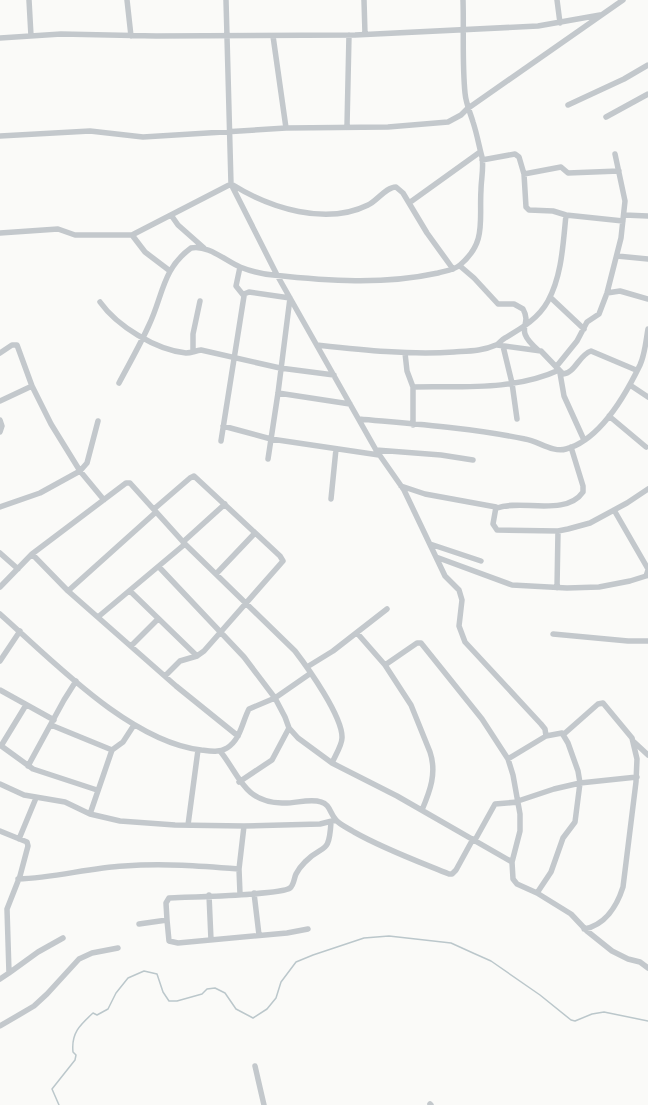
<svg xmlns="http://www.w3.org/2000/svg" width="648" height="1105" viewBox="0 0 648 1105" font-family="Mulish,sans-serif">
	<style>
		.lines { fill: none; stroke-linecap: round; stroke-linejoin: round }
		.stream { stroke: #bbc7cb; stroke-width: 1.5 }
		.minor { stroke: #c3c8cc; stroke-width: 5.5 }
	</style>
	<rect width="100%" height="100%" fill="#fafaf8"/>
	<g class="lines">
		<!-- stream -->
		<path class="stream" d="M59 1105 52 1089 75 1060 76 1055 73 1052C71 1033 80 1025 93 1013L97 1015 108 1009 116 993 128 978 144 971 157 974 163 992 169 1001H177L202 994 207 989 215 988 225 993 236 1009 253 1018 267 1009 276 998 281 982 296 962 313 955 364 938 389 936 451 943 473 953 491 961 540 995 571 1020 575 1021 592 1014 604 1012 648 1021"/>
		<!-- minor -->
		<path class="minor" d="M29 0 31 36
			M127 0 131 36
			M226 0 231 184 277 275 376 450 404 490 445 576 459 590 462 600 459 626 465 642 541 724 545 729 546 736
			M364 0 365 34
			M557 0 560 23
			M273 36 286 128
			M0 38 61 34 156 36 355 35 538 26 600 15
			M568 105 624 79 648 65
			M606 117 648 94
			M347 126 349 35
			M0 136 90 131 143 137 286 128 388 127 448 122 461 115 467 109 623 0
			M482 160 515 154 519 157 524 174 526 207 529 210 553 211 566 215 623 221
			M524 174 561 167 568 173 619 171
			M233 185C270 208 326 226 368 205 377 201 386 187 396 187L403 193 427 233 453 269
			M409 203 480 152
			M171 215 178 225 204 248
			M624 215 648 216
			M0 233 58 229 75 235H132L231 184
			M132 235 145 252 170 271
			M617 256 648 259
			M460 266 474 278 498 304H514L523 309C533 327 512 327 538 350
			M607 293 620 291 648 299
			M244 294 249 292 290 298 278 393 268 459
			M550 297 584 329
			M100 302C117 326 156 350 186 353 191 353 195 351 201 350L280 368 334 375
			M317 345C363 350 408 355 454 352 468 351 483 351 496 345 499 344 501 340 505 338 522 328 538 319 548 301 562 275 563 244 566 215
			M497 345 541 351 563 374C575 373 579 355 591 351L636 370
			M503 346 512 383 517 419
			M193 352V334L200 301
			M0 353 12 345H17L32 386
			M405 353 407 371 413 387V425
			M556 367 577 341 587 322 599 314 607 293 621 238 625 201 615 154
			M560 373 564 396 584 440
			M119 383C129 364 140 345 149 325 163 296 162 269 191 248 207 244 226 261 240 267 250 271 262 274 273 275 328 281 383 285 438 273 445 271 454 270 460 265 487 242 479 221 481 190 481 180 484 168 482 157 479 146 477 134 473 122 470 112 466 104 465 93 462 62 464 31 463 0
			M630 385 648 397
			M413 387C461 386 514 391 559 370
			M278 393 350 404
			M0 401 32 386 51 424 80 471 104 500
			M609 416 646 447
			M359 419C414 424 471 428 525 439 538 441 553 453 566 449 600 440 626 394 640 365 645 354 646 340 648 329
			M0 420 2 426 0 432
			M223 426 271 439 379 455
			M221 441 244 296 236 286 240 267
			M376 450 441 455 473 460
			M401 486 425 494 496 507 493 524 497 530 558 531 568 529 590 523 627 503 648 489
			M331 499 336 449
			M0 507 40 493 80 471 87 463 98 421
			M497 508C520 499 566 517 583 492V486L571 447
			M154 509 190 478 194 476 280 556 283 561 204 651 197 656 180 661 165 676
			M614 510 648 569
			M183 542 225 504
			M430 544 481 561
			M0 553 18 569
			M32 554 68 591 176 686 238 736
			M436 557 512 585 567 588 599 587 630 581 646 576 648 570
			M159 567 244 657 275 698 285 717 289 728 298 738 332 763 397 796 512 862
			M216 574 255 533
			M0 587 32 554 126 483H130L185 544 295 651C308 668 343 717 342 738 342 745 335 756 332 763
			M557 588 558 531
			M68 591 156 512
			M130 591 197 656
			M0 614C52 660 130 742 201 750 209 751 219 753 227 748 241 739 242 722 249 709L275 698 311 673
			M98 617 185 544
			M357 633 385 665 411 705 430 752C437 773 430 791 422 810
			M553 634 628 641H648
			M131 646 158 619
			M0 661 20 631
			M385 665 417 643H421L482 719 508 759 513 775 520 814V831L512 862 513 879 517 884 537 893 551 872 563 838 575 822 580 783 578 771 568 743 562 733 546 736 508 759
			M307 667 333 651 387 609
			M0 690 54 720
			M51 725 112 750 123 742 134 725
			M564 734 598 704 603 703 632 738 637 759 636 782 623 887C617 906 605 925 584 929
			M634 742 648 755
			M0 745 33 769 97 790
			M1 746 26 705
			M220 751C239 774 243 802 282 803 294 804 310 798 321 802 330 804 330 814 336 820 340 825 348 828 354 832 384 849 417 861 449 874H452L456 870 473 839
			M28 766 64 700 76 681
			M239 782 272 760 289 728
			M0 784 24 795 65 802 90 814 120 821 175 825 244 826 320 824 336 820
			M518 801 554 789 580 783 637 777
			M90 814 112 750
			M188 825 198 750
			M0 831 27 842 28 846 20 876 7 909 9 973 0 979
			M19 839 36 798
			M475 840 495 804 518 802
			M18 879C54 878 88 868 124 866 163 863 201 866 239 869
			M254 893 259 935
			M537 893 571 914 587 931 612 951 628 959 640 962 648 968
			M240 894 239 869 244 826
			M209 895 211 940
			M167 920 169 941 178 943 287 933 308 929
			M139 924 167 920 166 903 169 898C188 897 281 895 290 888 294 885 294 878 296 874 298 870 301 866 305 862 323 843 329 857 331 822
			M9 973 38 952 63 938
			M0 1026 34 1006 47 994 79 959 92 953 118 948
			M255 1066 264 1105
			M430 1104 431 1105"/>
	</g>
</svg>
